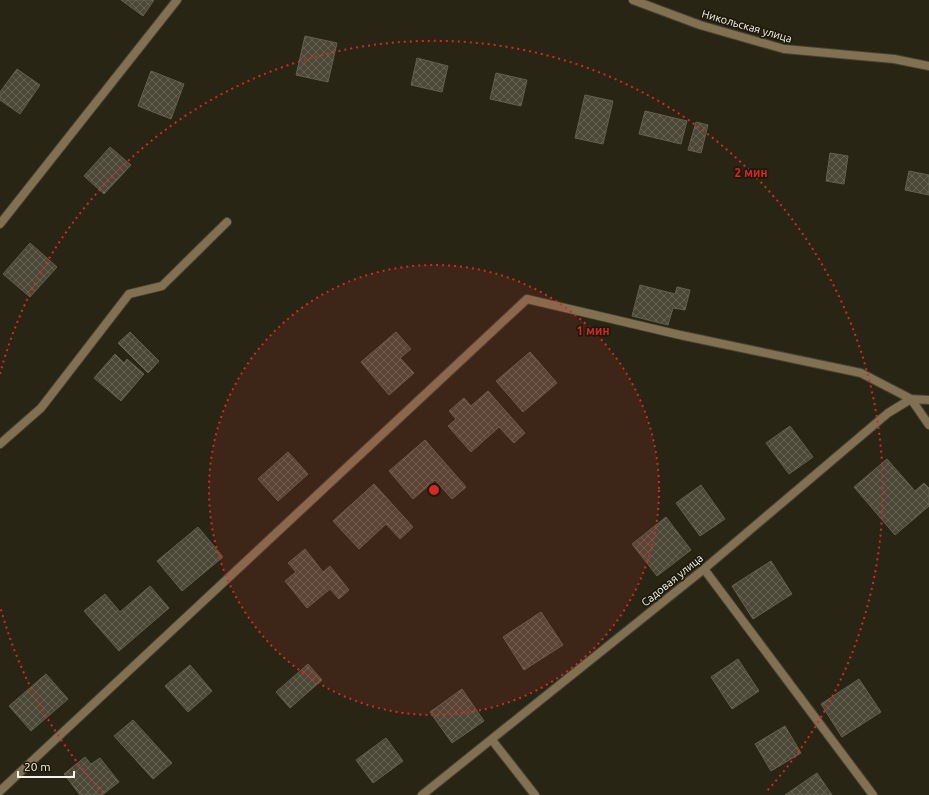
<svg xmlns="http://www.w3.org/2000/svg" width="929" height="795" viewBox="0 0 929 795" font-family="Ubuntu,sans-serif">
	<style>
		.building { fill: url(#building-cross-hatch); stroke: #63604e }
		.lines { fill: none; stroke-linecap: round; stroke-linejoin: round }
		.service-casing { stroke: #454233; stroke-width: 10 }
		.minor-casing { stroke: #454233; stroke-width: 10 }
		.service { stroke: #817051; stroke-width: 8 }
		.minor { stroke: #817051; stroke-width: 8 }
		.ring { fill: none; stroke: #d62828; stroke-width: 2; stroke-dasharray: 2 4 }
		.labels { text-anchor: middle; stroke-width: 3.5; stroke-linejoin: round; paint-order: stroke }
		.street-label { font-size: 11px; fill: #f6f4ea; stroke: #1e1b0c }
		.centre { fill: #d62828; stroke: #1e1b0c; stroke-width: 2 }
		.ring-label { font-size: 12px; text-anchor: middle; font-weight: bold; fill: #d62828; stroke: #1e1b0c; stroke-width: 3.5; stroke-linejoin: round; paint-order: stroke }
	</style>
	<defs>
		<pattern id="building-cross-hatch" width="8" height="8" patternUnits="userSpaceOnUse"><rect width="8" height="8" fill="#4b4837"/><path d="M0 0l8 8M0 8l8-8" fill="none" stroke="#666354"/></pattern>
	</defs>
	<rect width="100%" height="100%" fill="#282515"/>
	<!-- building -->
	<path class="building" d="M121 0H154L143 16Z
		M305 36 337 43 328 82 296 75Z
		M417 58 448 66 442 92 411 85Z
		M17 69 40 85 20 114 0 100V92Z
		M151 71 184 84 171 119 138 106Z
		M496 73 527 80 521 106 490 99Z
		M585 95 613 101 603 144 575 138Z
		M645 111 687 121 681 144 639 134Z
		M696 122 708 125 701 153 688 150Z
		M110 147 131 165 104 194 84 176Z
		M830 153 848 156 844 184 826 181Z
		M909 171 929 175V195L905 190Z
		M30 243 57 267 30 297 3 274Z
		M640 285 675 294 677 287 690 290 685 310 673 308 668 325 632 316Z
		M130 332 159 361 148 373 118 343Z
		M396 332 411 349 400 358 414 373 389 395 361 362Z
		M530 352 557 383 523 412 496 381Z
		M115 354 124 363 127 359 144 374 121 401 94 378Z
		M488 391 525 433 514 443 499 427 471 452 448 426 456 419 449 411 464 398 471 406Z
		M790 426 813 457 789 474 766 443Z
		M425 440 466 487 452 499 435 480 413 499 389 471Z
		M288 452 308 474 278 501 258 479Z
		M887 459 915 491 924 483 929 488V506L895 535 854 487Z
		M374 484 413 527 400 539 386 524 359 549 333 521Z
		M701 485 725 519 700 536 676 503Z
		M666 517 691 550 657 576 632 544Z
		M198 527 223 557 182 591 157 561Z
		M305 549 323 572 330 566 349 590 339 599 330 589 307 608 285 581 296 572 288 563Z
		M771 561 792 594 753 619 732 586Z
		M150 586 169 608 119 651 84 611 105 594 120 612Z
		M541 612 563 645 524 670 503 637Z
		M738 659 759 691 732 709 711 677Z
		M308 664 322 680 290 708 276 692Z
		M190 665 212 691 188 712 165 686Z
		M46 674 68 699 31 731 9 706Z
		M859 679 881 712 842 737 821 704Z
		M462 689 484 721 452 743 430 712Z
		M133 720 172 763 153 779 114 736Z
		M785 726 801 753 771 771 755 744Z
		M386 738 403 761 373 783 356 760Z
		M85 757 91 764 100 758 119 782 102 795H80L64 774Z
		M817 773 832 795H785Z"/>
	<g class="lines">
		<!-- service casing -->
		<g class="service-casing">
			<path id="service" d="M0 224 177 0
				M0 444 41 408 129 294 162 286 227 222"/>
		</g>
		<!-- minor casing -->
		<g class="minor-casing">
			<path id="minor" d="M633 0 700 25 784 49 894 59 929 66
				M704 569 873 795
				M492 740 535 795
				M0 791 527 299 680 335 861 373 911 399 929 400
				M422 795 704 569 888 413 911 399 929 425"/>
		</g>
		<!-- service -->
		<use href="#service" class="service"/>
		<!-- minor -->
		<use href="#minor" class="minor"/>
	</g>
	<!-- distance rings -->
	<circle cx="434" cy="490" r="225" fill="#d62828" fill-opacity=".12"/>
	<g class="ring">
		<circle cx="434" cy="490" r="225"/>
		<path d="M103 793A449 449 0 0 1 0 606M0 374A449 449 0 1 1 765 793"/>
	</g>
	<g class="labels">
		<!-- street labels -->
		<g class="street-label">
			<text transform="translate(747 26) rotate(16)" y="4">Никольская улица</text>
			<text transform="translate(672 580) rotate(-39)" y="4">Садовая улица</text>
		</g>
	</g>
	<circle cx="434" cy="490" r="6" class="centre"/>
	<g class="ring-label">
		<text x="751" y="177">2 мин</text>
		<text x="593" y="335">1 мин</text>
	</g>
	<!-- scale -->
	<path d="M18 771v6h56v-6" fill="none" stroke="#f6f4ea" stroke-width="2"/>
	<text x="24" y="771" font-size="12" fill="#f6f4ea" stroke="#1e1b0c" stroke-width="3" paint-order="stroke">20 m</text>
</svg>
